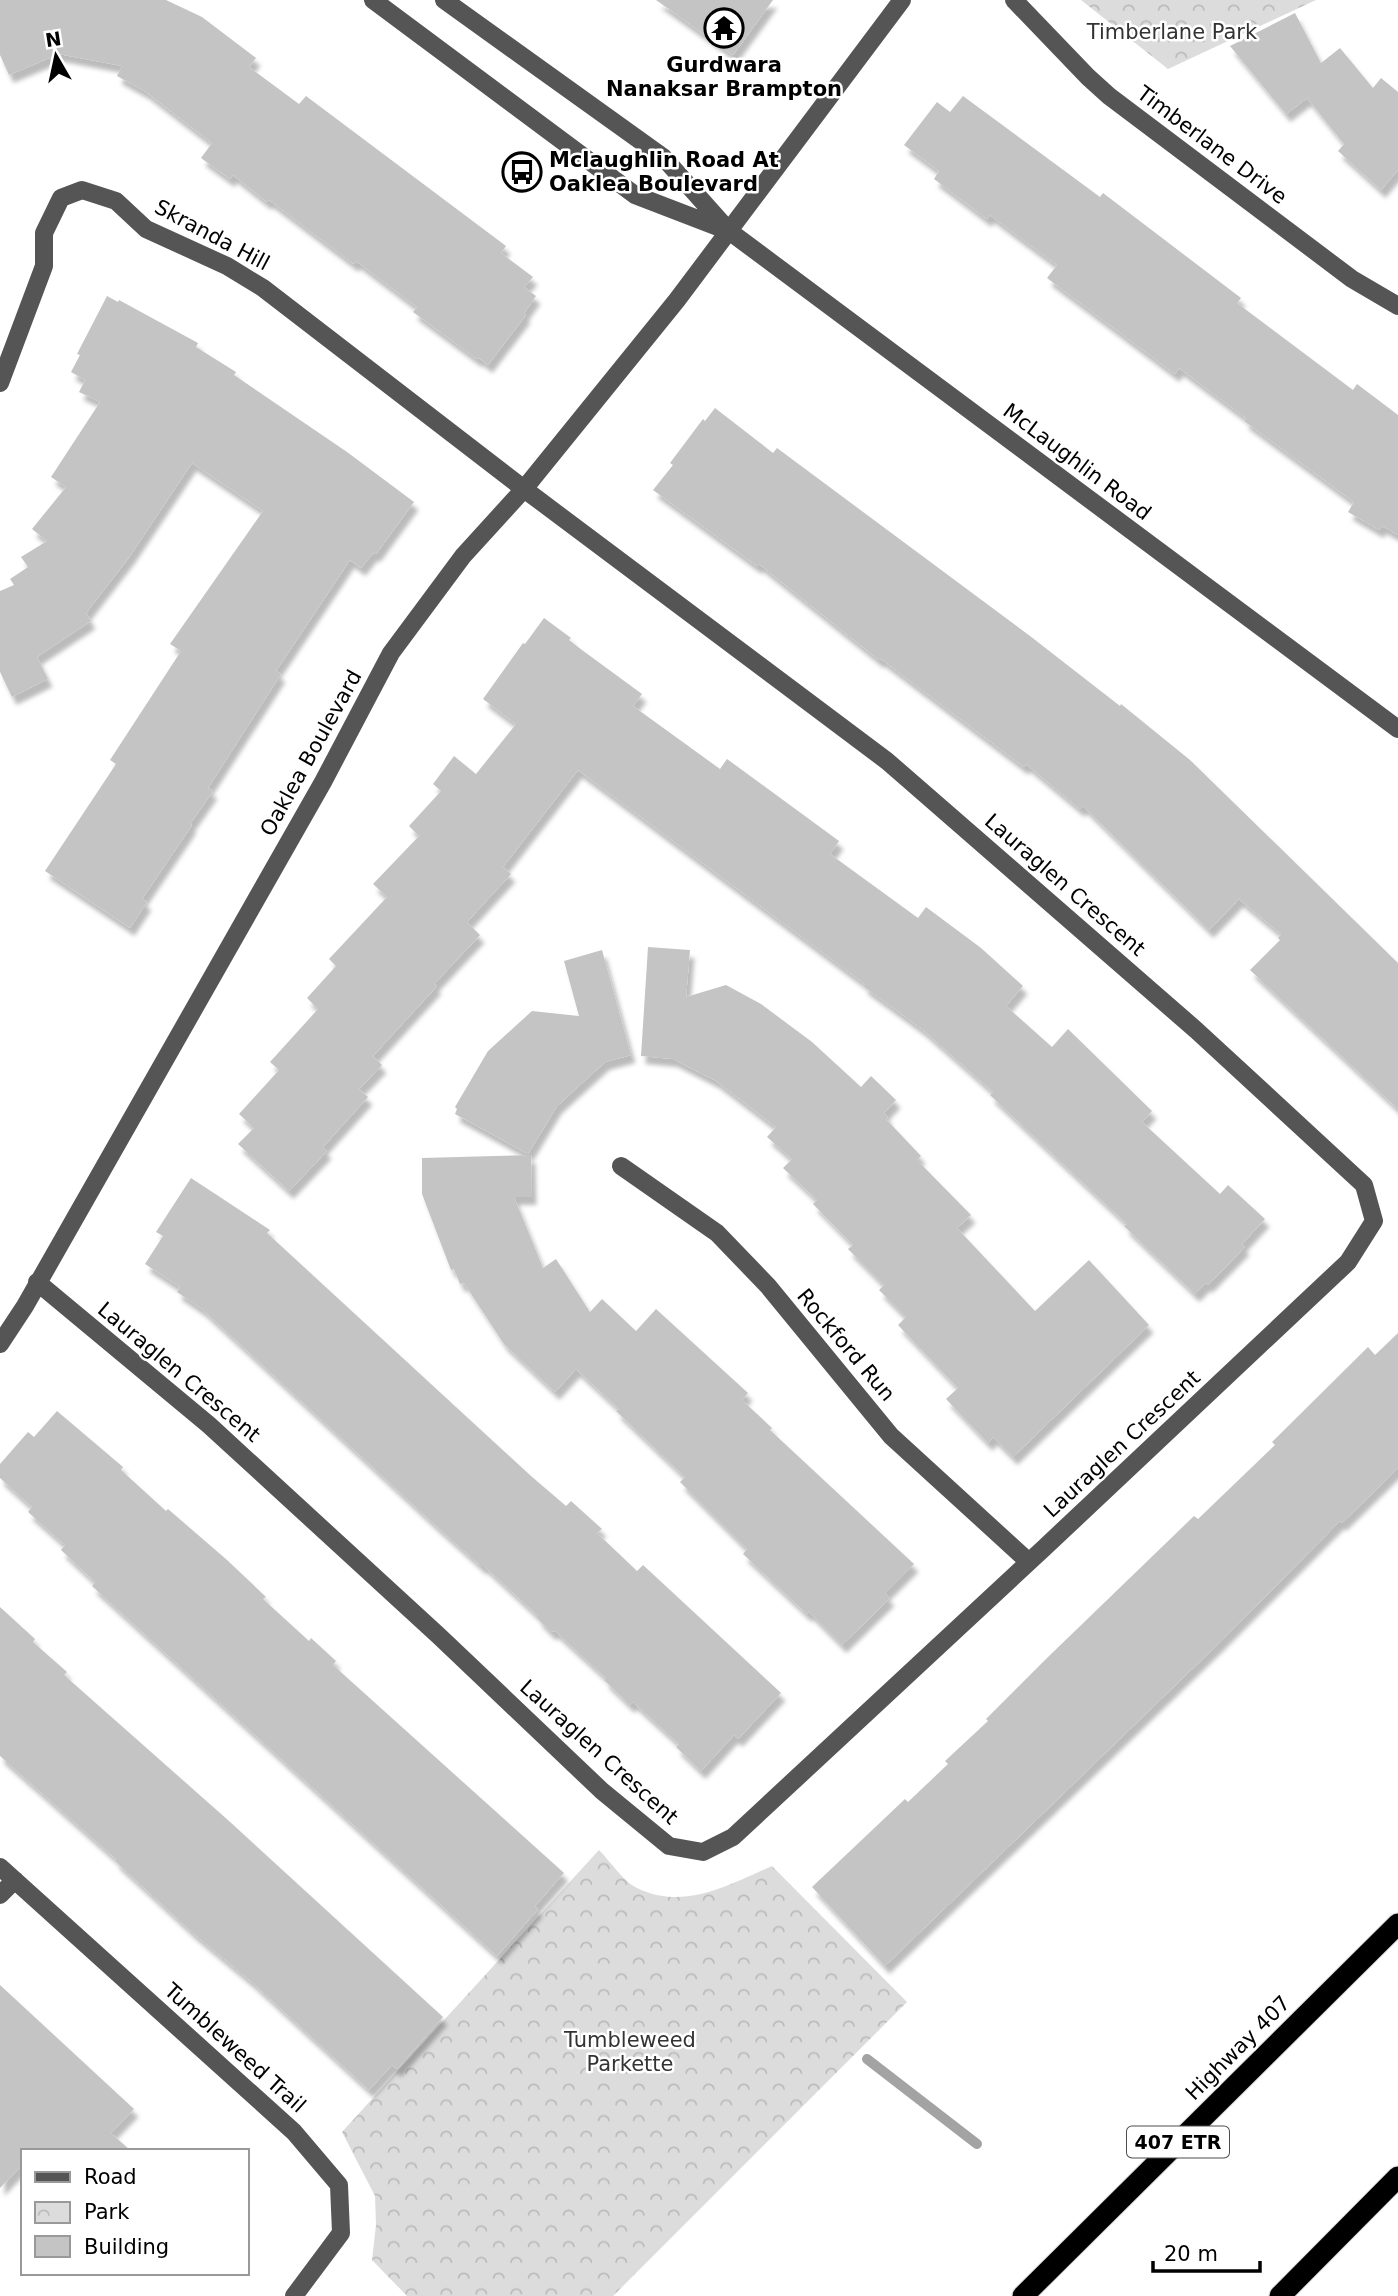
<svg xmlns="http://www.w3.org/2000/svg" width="1398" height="2296" viewBox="0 0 1398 2296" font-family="'DejaVu Sans',sans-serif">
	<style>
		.park { fill: url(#park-crowns) }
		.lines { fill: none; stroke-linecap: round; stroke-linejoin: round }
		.stream { stroke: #a3a3a3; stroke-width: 10 }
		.building { fill: #c4c4c4; filter: url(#shadow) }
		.highway-casing { stroke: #dbdbdb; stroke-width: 23 }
		.minor { stroke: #555; stroke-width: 18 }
		.highway { stroke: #000; stroke-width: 21 }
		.labels { text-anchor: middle; stroke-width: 5; stroke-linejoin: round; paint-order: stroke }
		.shield { fill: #fff; stroke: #4c4c4c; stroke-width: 2 }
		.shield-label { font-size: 19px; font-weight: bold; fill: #000 }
		.park-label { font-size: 21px; fill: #333; stroke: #fff }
		.poi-label { font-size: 21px; font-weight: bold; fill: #000; stroke: #fff }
		.street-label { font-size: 21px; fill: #000; stroke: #fff }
	</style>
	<defs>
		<pattern id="park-crowns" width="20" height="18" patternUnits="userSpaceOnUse" patternTransform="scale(1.75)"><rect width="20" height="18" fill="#dcdcdc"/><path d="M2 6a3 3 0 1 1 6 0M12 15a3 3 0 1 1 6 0" fill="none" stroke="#bbb"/></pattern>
		<filter id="shadow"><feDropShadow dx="4.5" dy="8" stdDeviation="2" flood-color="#0004"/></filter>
	</defs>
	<rect width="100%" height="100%" fill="#fff"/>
	<!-- park -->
	<path class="park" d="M1081 0H1316L1168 69Z
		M599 1850C609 1860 625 1883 637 1888 684 1911 729 1885 772 1866L907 2002 613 2296H407L372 2260 376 2225 375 2196 342 2132Z"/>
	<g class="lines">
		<!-- stream -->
		<path class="stream" d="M867 2059 977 2144"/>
	</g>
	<!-- building -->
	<path class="building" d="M0 0H166L202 17 256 58 249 67 299 104 306 96 506 246 501 253 533 277 524 287 536 296 524 313 526 315 488 365 479 358 477 359 413 312 417 307 356 261 354 264 269 200 267 202 233 175 230 179 201 158 212 143 146 92 117 76 122 66 59 54 9 75 0 55Z
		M656 0H773L733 55Z
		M1295 13 1321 63 1340 48 1373 88 1381 78 1398 92V170L1381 190 1338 151 1344 144 1307 98 1286 114 1230 46Z
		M963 96 1100 197 1103 193 1241 298 1237 303 1353 390 1357 384 1398 415V535L1382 526 1379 530 1348 512 1354 502 1244 421 1246 418 1179 368 1175 374 1047 278 1057 265 990 215 987 219 934 179 939 171 904 145 937 102 950 112Z
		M107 296 118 302 119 300 198 343 196 347 236 372 234 375 347 452 414 502 376 554 373 553 361 568 350 560 276 671 281 674 208 788 213 791 190 824 192 825 142 899 147 902 130 928 45 871 116 764 110 760 181 651 170 644 263 511 192 463 130 556 86 613 91 621 37 657 48 679 12 697 0 672V591L14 585 10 579 28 567 21 557 47 541 32 529 66 487 51 477 100 402 79 392 85 380 71 372 80 355 77 354Z
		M715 408 773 453 777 448 1030 636 1120 706 1121 704 1190 760 1398 963V1109L1250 970 1280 940 1278 938 1281 934 1239 899 1209 930 1083 806 1080 809 1026 764 1024 767 881 659 879 660 759 564 757 566 653 490 673 465 670 463 703 419 705 421Z
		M544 618 571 638 569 640 582 650 642 694 633 706 720 769 727 759 839 841 830 854 918 918 926 907 981 948 1023 986 1006 1006 1052 1047 1068 1029 1152 1111 1142 1122 1220 1194 1228 1185 1265 1219 1242 1244 1245 1247 1208 1285 1206 1283 1195 1294 1124 1226 1127 1224 990 1095 993 1092 922 1029 863 986 865 984 578 770 503 867 511 874 467 922 480 935 434 984 437 986 373 1056 382 1065 359 1089 368 1097 323 1147 327 1151 289 1191 238 1144 254 1128 239 1114 279 1070 270 1062 318 1009 307 998 336 966 329 959 387 897 373 884 419 836 409 826 441 791 433 784 454 756 476 774 516 724 483 699 523 643 525 644Z
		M648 947 690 950 686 997 726 985 761 1004 812 1042 861 1087 871 1076 896 1100 884 1113 888 1117 886 1119 921 1156 917 1160 971 1215 957 1228 1035 1311 1089 1260 1149 1325 1013 1457 993 1437 988 1443 946 1399 958 1388 898 1325 906 1317 879 1290 884 1285 848 1249 853 1245 813 1204 817 1200 783 1168 792 1159 767 1137 776 1127 716 1081 673 1059 641 1056Z
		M602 950 631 1055 605 1062 557 1106 528 1154 455 1114 457 1109 455 1107 488 1051 532 1011 579 1016 564 961Z
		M531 1155 532 1197H514L543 1268 556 1259 590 1312 602 1299 636 1331 656 1309 748 1393 742 1400 772 1428 770 1430 914 1564 885 1593 890 1598 842 1645 809 1612 807 1614 743 1554 747 1549 680 1482 685 1477 616 1411 619 1409 576 1369 555 1392 504 1344 464 1283 460 1284 454 1269 451 1270 422 1194V1158Z
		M191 1178 270 1230 267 1233 531 1476 566 1506 571 1501 602 1529 597 1533 637 1571 643 1565 781 1693 738 1739 734 1735 701 1771 676 1747 679 1744 633 1702 630 1705 604 1680 606 1678 555 1631 551 1632 538 1619V1616L484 1566H481L433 1523 202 1309 177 1292 180 1287 145 1264 163 1236 156 1232Z
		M1398 1333V1468L1342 1523 1340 1521 1219 1643 885 1966 812 1887 905 1799 908 1802 948 1764 945 1761 988 1721 986 1719 1047 1658 1194 1516 1198 1519 1275 1445 1272 1442 1368 1347 1375 1355Z
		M57 1411 123 1467 121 1470 166 1511 168 1509 227 1560 266 1597 263 1599 309 1641 311 1638 336 1661 333 1665 564 1873 535 1906 538 1909 497 1956 92 1586 95 1582 61 1550 65 1545 28 1512 32 1507 0 1478V1464L28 1432 34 1437Z
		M0 1607 35 1639 33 1642 67 1672 64 1675 229 1821 443 2017 397 2069 392 2065 369 2090 253 1983 193 1933 115 1861 116 1859 0 1756Z
		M0 1985 134 2109 111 2133 131 2151H23V2164L0 2188Z"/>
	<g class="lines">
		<!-- highway casing -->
		<g class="highway-casing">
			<path id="highway" d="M1023 2296 1398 1924
				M1280 2296 1398 2177"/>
		</g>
		<!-- minor -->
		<path class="minor" d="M373 0 635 195 726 230
			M444 0 663 157 729 231 1398 729
			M1014 0 1088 77 1109 96 1352 279 1398 306
			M0 383 44 266V233L61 198 82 190 116 201 146 229 227 266 263 288 524 489 887 761 1196 1030 1364 1185 1374 1221 1348 1262 1043 1549 733 1837 703 1852 669 1846 602 1791 439 1636 209 1425 37 1282
			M621 1166 717 1233 768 1286 891 1436 1029 1562
			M0 1344 25 1306 323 782 391 653 463 556 524 489 677 300 902 0
			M0 1867 294 2132 339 2185 341 2233 294 2296
			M0 1895 15 1880"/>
		<!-- highway -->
		<use href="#highway" class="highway"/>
	</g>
	<!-- icons -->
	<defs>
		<g id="temple-ring" transform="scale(2.0125)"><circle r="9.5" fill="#fff" stroke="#000" stroke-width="1.5"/><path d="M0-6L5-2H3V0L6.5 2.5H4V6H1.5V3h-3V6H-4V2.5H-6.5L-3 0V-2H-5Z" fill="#000"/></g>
		<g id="bus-ring" transform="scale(2.0125)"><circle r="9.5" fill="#fff" stroke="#000" stroke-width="1.5"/><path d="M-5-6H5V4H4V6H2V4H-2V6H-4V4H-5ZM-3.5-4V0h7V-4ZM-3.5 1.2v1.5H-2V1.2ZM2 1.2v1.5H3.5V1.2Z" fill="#000"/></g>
	</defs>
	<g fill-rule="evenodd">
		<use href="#temple-ring" x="724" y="28"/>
		<use href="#bus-ring" x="522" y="172"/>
	</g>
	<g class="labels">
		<!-- shield labels -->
		<rect class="shield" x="1127" y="2126.5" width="102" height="31" rx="5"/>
		<g class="shield-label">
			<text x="1178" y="2149">407 ETR</text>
		</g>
		<!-- park labels -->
		<g class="park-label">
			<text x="1172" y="39">Timberlane Park</text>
			<text x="630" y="2047">Tumbleweed<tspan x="630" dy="24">Parkette</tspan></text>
		</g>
		<!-- poi labels -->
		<g class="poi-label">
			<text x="724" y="72">Gurdwara<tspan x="724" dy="24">Nanaksar Brampton</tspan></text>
			<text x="549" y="167" text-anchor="start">Mclaughlin Road At<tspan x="549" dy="24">Oaklea Boulevard</tspan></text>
		</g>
		<!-- street labels -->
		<g class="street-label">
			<text transform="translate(1212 145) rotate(37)" y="7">Timberlane Drive</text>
			<text transform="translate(212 235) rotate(28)" y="7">Skranda Hill</text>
			<text transform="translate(1077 462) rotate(37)" y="7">McLaughlin Road</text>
			<text transform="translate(311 753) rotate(-61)" y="7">Oaklea Boulevard</text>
			<text transform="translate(1065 885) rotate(41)" y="7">Lauraglen Crescent</text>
			<text transform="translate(846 1345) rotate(50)" y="7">Rockford Run</text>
			<text transform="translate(179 1372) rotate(40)" y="7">Lauraglen Crescent</text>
			<text transform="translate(1122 1444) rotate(-43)" y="7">Lauraglen Crescent</text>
			<text transform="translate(599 1752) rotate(42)" y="7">Lauraglen Crescent</text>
			<text transform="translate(235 2048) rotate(42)" y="7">Tumbleweed Trail</text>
			<text transform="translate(1238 2048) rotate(-45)" y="7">Highway 407</text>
		</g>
	</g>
	<!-- legend -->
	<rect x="21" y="2149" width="228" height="126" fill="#ffffff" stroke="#999999" stroke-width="2"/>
	<rect x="35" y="2172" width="35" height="10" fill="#555555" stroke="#999999" stroke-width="2"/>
	<text x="84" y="2184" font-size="21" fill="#000000">Road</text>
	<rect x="35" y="2202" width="35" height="21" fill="url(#park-crowns)" stroke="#999999" stroke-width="2"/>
	<text x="84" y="2219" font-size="21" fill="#000000">Park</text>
	<rect x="35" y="2236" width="35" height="21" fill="#c4c4c4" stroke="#999999" stroke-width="2"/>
	<text x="84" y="2254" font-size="21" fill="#000000">Building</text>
	<!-- north arrow -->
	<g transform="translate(56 56) rotate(351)" stroke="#ffffff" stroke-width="5" paint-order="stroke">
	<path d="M0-5L12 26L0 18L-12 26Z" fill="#000000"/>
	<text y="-10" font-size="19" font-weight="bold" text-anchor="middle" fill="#000000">N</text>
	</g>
	<!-- scale -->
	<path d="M1153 2261v10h107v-10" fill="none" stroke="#000000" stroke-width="3.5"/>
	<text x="1164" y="2261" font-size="21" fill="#000000" stroke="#ffffff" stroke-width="5" paint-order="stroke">20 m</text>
</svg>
